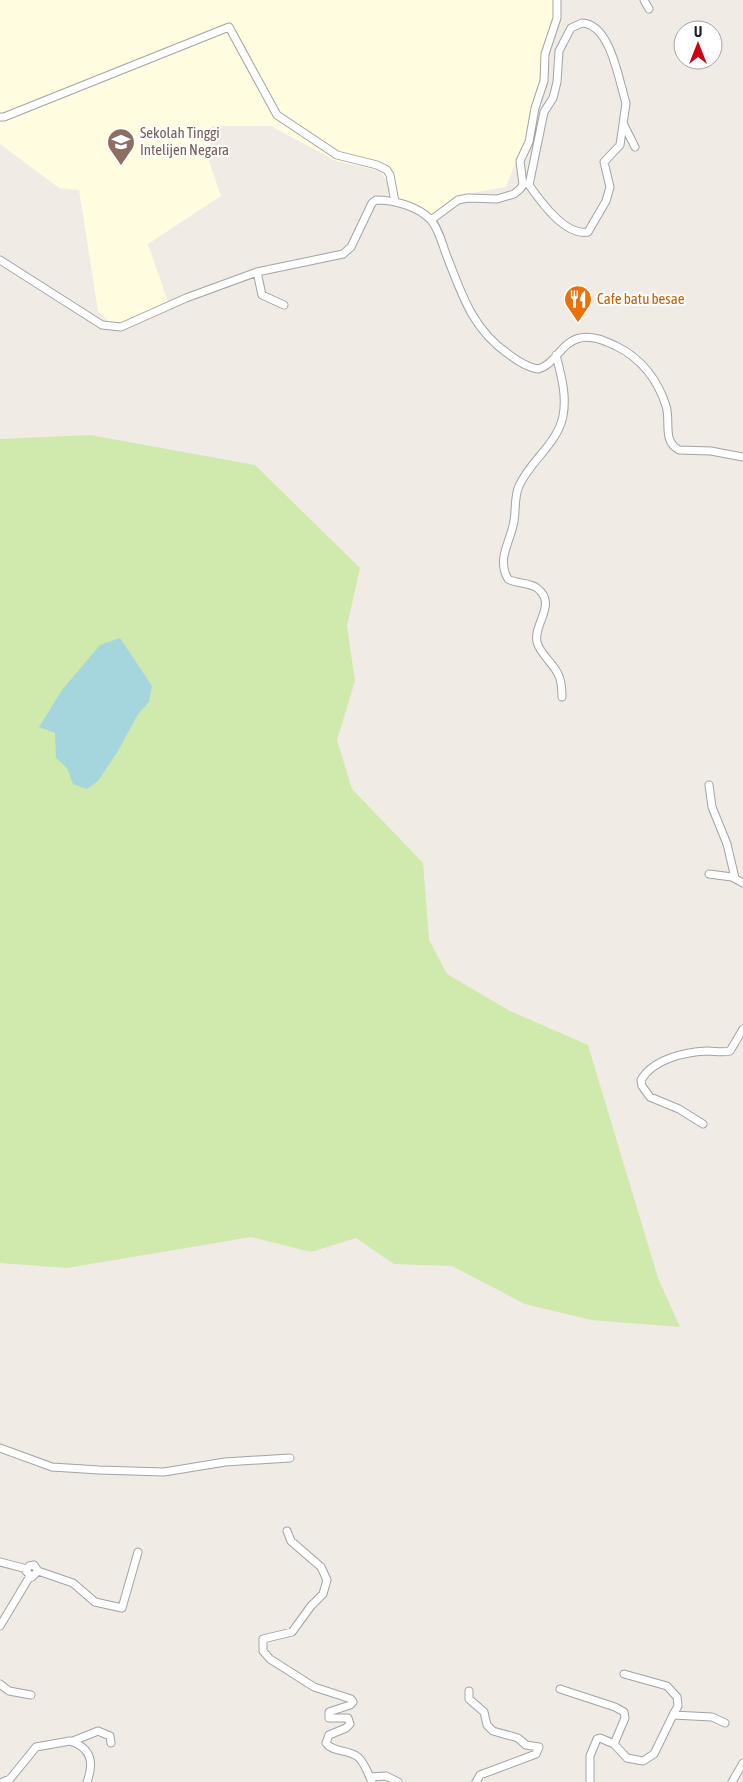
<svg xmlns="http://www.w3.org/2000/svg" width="743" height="1782" viewBox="0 0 743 1782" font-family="'Asap Condensed',sans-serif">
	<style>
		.education { fill: #fffcdf }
		.grass { fill: #d0e9ac }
		.water { fill: #a6d6dd }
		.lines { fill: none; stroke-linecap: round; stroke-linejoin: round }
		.minor-casing { stroke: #a3a3a3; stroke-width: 9 }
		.minor { stroke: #fff; stroke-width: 7 }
		.labels { text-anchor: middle; stroke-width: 4; stroke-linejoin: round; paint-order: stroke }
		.education-label { font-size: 15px; fill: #785e54; stroke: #fff; text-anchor: start }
		.food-label { font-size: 15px; fill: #c56008; stroke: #fff; text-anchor: start }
	</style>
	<rect width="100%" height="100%" fill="#f0ebe5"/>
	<!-- education -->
	<path class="education" d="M0 0H558L545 63 548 83 536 110 528 147 519 154 506 187 455 196 432 217 388 197 391 188 380 171 336 161 271 126H212L209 161 221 196 148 244 170 308 125 325 109 322 98 311 79 190 59 188 0 144Z"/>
	<!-- grass -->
	<path class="grass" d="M90 435 255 465 360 568 347 626 355 681 337 740 352 789 423 863 429 940 447 974 510 1011 588 1045 658 1278 680 1327 591 1320 525 1304 452 1266 394 1264 356 1238 311 1252 251 1237 67 1268 0 1263V439Z"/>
	<!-- water -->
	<path class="water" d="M120 638 152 686 149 702 138 714 118 751 98 781 87 789 73 784 67 768 56 758 55 733 39 727 62 690 100 645Z"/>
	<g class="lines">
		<!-- minor casing -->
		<g class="minor-casing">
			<path id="minor" d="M644 0 649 9
				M582 23C611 24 619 82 626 103L620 145 604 162 610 187 606 201 588 232C565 236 541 202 529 185L544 112 553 98 557 82 559 51 571 28Z
				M0 117H4L229 27 277 115 337 155 377 165 387 170 390 175 395 202
				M624 125 635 147
				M431 220 458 200 468 198 497 199 514 194 520 189 523 185 520 161 529 142 535 108 544 81 545 54 557 18V0
				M0 260 102 325 121 327 186 298 257 272 343 254 351 247 372 203 376 200C394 200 417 206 430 219 438 227 442 243 446 254 461 292 472 329 507 353 516 360 526 367 538 369 555 365 561 342 580 338 592 335 605 341 616 346 641 358 658 380 666 406 671 421 662 441 679 450L711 451 743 457
				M257 272 262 295 284 305
				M556 355C561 375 567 395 563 416 558 443 530 461 519 486 514 497 516 510 514 521 511 541 496 559 508 579 516 584 529 582 537 588 558 604 533 624 537 642 540 654 553 663 558 674 562 681 562 690 562 697
				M709 785 712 807 727 844 735 878
				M709 874 732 877 743 883
				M703 1124 679 1109 650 1097 642 1086 641 1080C653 1059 685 1052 707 1051 715 1051 722 1053 730 1051L743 1029
				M0 1448 52 1467 99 1470 164 1472 225 1462 290 1458
				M287 1531 291 1541 321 1567 327 1580 323 1594 311 1606 292 1632 263 1639V1651L270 1659 314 1687 351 1699 353 1702 350 1705 329 1712V1718H348L350 1724 346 1728 329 1735 326 1743C333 1753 349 1749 358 1757 365 1763 368 1774 372 1782
				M0 1562 27 1569
				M38 1571 32 1577 26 1571 29 1566 34 1565 38 1571 73 1583 95 1602 122 1608 138 1552
				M0 1626 30 1576
				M624 1674 667 1686 677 1697 678 1706 673 1715
				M0 1684 9 1691 31 1695
				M560 1689 615 1707 624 1712 625 1718 614 1744
				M469 1691V1699L484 1712 487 1725 493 1731 518 1738 526 1745 539 1747 536 1754 480 1775 476 1782
				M73 1741 98 1731 110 1736 111 1743
				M370 1777 386 1776 398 1782
				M3 1782 10 1779 36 1747 70 1741C92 1748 94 1763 87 1782
				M590 1782V1756L597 1739 600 1738 614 1744 627 1758 643 1761 654 1754 673 1715 712 1717 725 1723
				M732 1782 743 1763"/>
		</g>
		<!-- minor -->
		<use href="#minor" class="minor"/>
	</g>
	<!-- icons -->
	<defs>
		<g id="university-pin" transform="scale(1.4375)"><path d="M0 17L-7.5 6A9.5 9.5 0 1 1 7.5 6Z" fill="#8d6e63" stroke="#fff"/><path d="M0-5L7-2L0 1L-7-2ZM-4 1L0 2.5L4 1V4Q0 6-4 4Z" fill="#fff"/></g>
		<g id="restaurant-pin" transform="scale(1.4375)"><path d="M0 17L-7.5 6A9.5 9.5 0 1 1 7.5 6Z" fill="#e8710a" stroke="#fff"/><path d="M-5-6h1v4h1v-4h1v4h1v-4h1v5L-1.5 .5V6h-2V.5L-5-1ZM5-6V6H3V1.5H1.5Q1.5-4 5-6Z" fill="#fff"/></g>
	</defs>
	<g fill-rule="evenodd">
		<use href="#university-pin" x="121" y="142"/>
		<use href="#restaurant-pin" x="578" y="299"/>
	</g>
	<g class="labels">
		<!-- education labels -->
		<g class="education-label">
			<text x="140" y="138">Sekolah Tinggi<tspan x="140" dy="17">Intelijen Negara</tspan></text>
		</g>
		<!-- food labels -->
		<g class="food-label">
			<text x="597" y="304">Cafe batu besae</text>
		</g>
	</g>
	<!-- north arrow -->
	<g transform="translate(698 45)"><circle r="24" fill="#ffffff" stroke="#a5a5a5"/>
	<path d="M0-4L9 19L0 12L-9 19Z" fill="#cc0215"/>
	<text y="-8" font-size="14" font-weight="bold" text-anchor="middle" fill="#1f1f1f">U</text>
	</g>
</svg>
